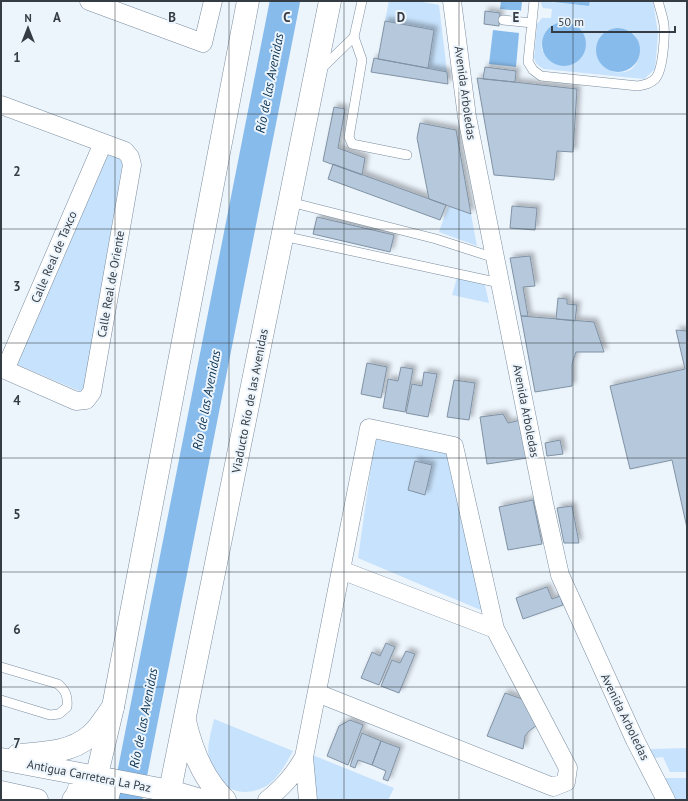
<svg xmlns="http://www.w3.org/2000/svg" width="688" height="801" viewBox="0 0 688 801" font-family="'PT Sans',sans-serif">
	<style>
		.green { fill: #c7e2fc; fill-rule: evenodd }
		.water { fill: #87bbeb }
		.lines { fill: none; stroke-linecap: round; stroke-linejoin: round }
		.river { stroke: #87bbeb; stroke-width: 30 }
		.building { fill: #b6c9dc; stroke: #8092a4; filter: url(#shadow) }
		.service-casing { stroke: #7b8d9f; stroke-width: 10 }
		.minor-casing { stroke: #7b8d9f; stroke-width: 19 }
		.secondary-casing { stroke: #7b8d9f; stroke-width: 23 }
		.primary-casing { stroke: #7b8d9f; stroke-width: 23 }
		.service { stroke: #fff; stroke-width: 9 }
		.minor { stroke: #fff; stroke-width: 18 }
		.secondary { stroke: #fff; stroke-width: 22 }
		.primary { stroke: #fff; stroke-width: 22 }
		.grid { fill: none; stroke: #353c44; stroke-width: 1; stroke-opacity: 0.55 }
		.labels { text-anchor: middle; stroke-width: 4; stroke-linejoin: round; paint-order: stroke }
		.street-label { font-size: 12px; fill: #353c44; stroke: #ecf4fc }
		.water-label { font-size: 13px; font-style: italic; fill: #0b3352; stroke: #ecf4fc }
		.grid-label { font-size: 13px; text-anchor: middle; font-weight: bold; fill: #353c44; stroke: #ecf4fc; stroke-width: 4; stroke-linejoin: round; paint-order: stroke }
	</style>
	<defs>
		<filter id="shadow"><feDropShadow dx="3.5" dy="-3.5" stdDeviation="2" flood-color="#0004"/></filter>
	</defs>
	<rect width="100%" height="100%" fill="#ecf4fc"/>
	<!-- green -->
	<path class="green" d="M389 1H418L439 5 447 72 428 68 434 30 385 21Z
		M540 1 589 6 590 1H653L658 34 655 69 644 79 544 69 539 66 536 63 534 58 537 24 542 18H551L552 9 543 8ZM565 22C578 30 586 30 586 47L542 51C540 35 549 23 565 22ZM620 28C634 31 638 35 638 49 639 67 631 74 613 72L596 50C599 33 606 34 620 28Z
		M105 154 123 160 84 393 16 364Z
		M448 206 471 214 477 246 439 232Z
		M457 278 485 285 489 303 452 295Z
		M375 439 448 454 483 611 358 558Z
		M214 719 293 751C286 763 280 776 268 785 241 801 216 788 209 758 206 748 212 729 214 719Z
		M687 748V772H670L663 757 654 758 650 749Z
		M310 754 394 788 388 800H315Z
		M664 778H687V800H673Z"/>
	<!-- water -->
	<path class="water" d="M501 1H522L521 11 500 9Z
		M544 1H590L589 6Z
		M542 44a22 22 0 1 1 44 0a22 22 0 1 1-44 0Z
		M596 50a22 22 0 1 1 44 0a22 22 0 1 1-44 0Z
		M493 30 519 33 516 67 489 64Z"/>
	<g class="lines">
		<!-- river -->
		<path class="river" d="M127 800 285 1"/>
	</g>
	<!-- building -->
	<path class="building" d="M485 11 500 13 499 26 484 24Z
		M385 21 434 30 428 68 378 59Z
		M374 58 447 72 448 84 371 72Z
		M485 67 516 71 515 82 483 79Z
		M477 78 577 89 573 152 557 151 554 180 494 175Z
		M334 107 345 109 338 148 365 158 362 175 323 161Z
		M420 123 456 130 471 214 429 199 417 138Z
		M333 164 446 205 440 220 328 179Z
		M512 206 537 208 535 230 510 228Z
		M317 217 394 235 390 252 313 234Z
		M530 256 535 286 523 287 528 316H521L510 258Z
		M558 298 567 299V304L577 305 575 321 556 319Z
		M521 316 594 322 604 352H576L572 364V386L535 392Z
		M676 330 687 331V528L672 460 630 469 610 386 685 369Z
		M367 363 387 367 381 398 361 394Z
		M401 367 413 369 405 412 383 408 388 379 398 381Z
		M424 372 437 374 428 417 406 413 412 384 422 386Z
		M454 380 475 383 469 420 447 417Z
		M503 414 508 423 521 420 527 458 487 464 480 417Z
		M560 440 563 454 547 456 545 443Z
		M415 461 432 465 425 495 408 490Z
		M533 500 542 544 508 550 499 507Z
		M572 506 579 543H564L557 508Z
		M547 587 552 599 560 596 563 605 523 619 516 598Z
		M386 643 395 647 379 685 361 678 372 652 380 656Z
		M406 651 415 654 399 693 381 686 392 660 400 663Z
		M505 693 525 700 537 725 529 731 525 736 523 749 487 736Z
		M350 720 363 725 348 765 327 756 339 726Z
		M362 733 381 741 372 765 358 760 355 768 350 766Z
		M381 741 400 748 388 781 383 779 386 771 372 765Z"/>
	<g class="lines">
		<!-- service casing -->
		<g class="service-casing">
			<path id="service" d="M534 1 528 62 533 70 541 76 638 86C644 85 650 84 655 79 663 71 665 37 664 25 663 17 660 9 658 1
				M503 20 532 23
				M354 37 362 60 349 137 352 144 407 155
				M321 69 354 37 362 1
				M290 202 436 239 495 258
				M283 236 500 283
				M1 667 58 684C66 691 68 696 67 707L59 714 50 715 1 700"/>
		</g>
		<!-- minor casing -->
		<g class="minor-casing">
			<path id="minor" d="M89 1 203 43 213 1
				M452 1 467 117 544 503 560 575 635 740 666 800
				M1 105 125 151 130 157 132 165 92 392 86 400 76 401 1 368
				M5 370 103 143
				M341 570 495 629
				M267 800C284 786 293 776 304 757
				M308 800 304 757 369 428 454 446 495 629 568 768 566 782 553 787 317 693"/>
		</g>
		<!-- secondary casing -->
		<g class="secondary-casing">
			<path id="secondary" d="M91 800 113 707 248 1
				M107 800 112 780
				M168 800 330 1"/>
		</g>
		<!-- primary casing -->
		<g class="primary-casing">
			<path id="primary" d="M185 721C192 751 203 779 225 800
				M18 755C43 753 70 753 90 736 99 729 106 716 113 707
				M1 759 170 791 201 800
				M1 792 37 800
				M73 800C80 792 81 784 79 774"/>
		</g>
		<!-- service -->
		<use href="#service" class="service"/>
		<!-- minor -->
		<use href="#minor" class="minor"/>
		<!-- secondary -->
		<use href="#secondary" class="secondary"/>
		<!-- primary -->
		<use href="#primary" class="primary"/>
	</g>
	<!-- grid -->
	<path class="grid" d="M115 1V800M229 1V800M344 1V800M459 1V800M573 1V800M1 114H687M1 229H687M1 343H687M1 458H687M1 572H687M1 687H687"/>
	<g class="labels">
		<!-- street labels -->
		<g class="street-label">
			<text transform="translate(465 93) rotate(82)" y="4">Avenida Arboledas</text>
			<text transform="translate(54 257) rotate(-67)" y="4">Calle Real de Taxco</text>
			<text transform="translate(111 284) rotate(-80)" y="4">Calle Real de Oriente</text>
			<text transform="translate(250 401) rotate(-79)" y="4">Viaducto Río de las Avenidas</text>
			<text transform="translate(526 411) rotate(79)" y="4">Avenida Arboledas</text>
			<text transform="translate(625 717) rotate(64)" y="4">Avenida Arboledas</text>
			<text transform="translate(89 776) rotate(11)" y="4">Antigua Carretera La Paz</text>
		</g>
		<!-- water labels -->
		<g class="water-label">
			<text transform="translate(269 83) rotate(-79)" y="5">Río de las Avenidas</text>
			<text transform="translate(206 400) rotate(-79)" y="5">Río de las Avenidas</text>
			<text transform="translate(143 718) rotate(-79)" y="5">Río de las Avenidas</text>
		</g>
	</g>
	<g class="grid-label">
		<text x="57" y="22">A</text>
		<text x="172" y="22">B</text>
		<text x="287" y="22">C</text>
		<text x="401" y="22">D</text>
		<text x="516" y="22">E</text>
		<text x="17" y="62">1</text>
		<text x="17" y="176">2</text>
		<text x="17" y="291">3</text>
		<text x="17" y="405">4</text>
		<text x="17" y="519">5</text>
		<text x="17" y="634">6</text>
		<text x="17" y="748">7</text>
	</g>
	<!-- border -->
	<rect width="688" height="801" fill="none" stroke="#353c44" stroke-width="4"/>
	<!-- north arrow -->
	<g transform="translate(28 28)" stroke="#ecf4fc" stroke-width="3" paint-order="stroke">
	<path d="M0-3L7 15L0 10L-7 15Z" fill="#353c44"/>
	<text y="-6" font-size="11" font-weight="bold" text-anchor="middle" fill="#353c44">N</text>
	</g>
	<!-- scale -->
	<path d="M552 26v6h123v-6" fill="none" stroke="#353c44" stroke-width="2"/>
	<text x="558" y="26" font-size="12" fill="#353c44" stroke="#ecf4fc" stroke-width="3" paint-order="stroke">50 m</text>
</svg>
